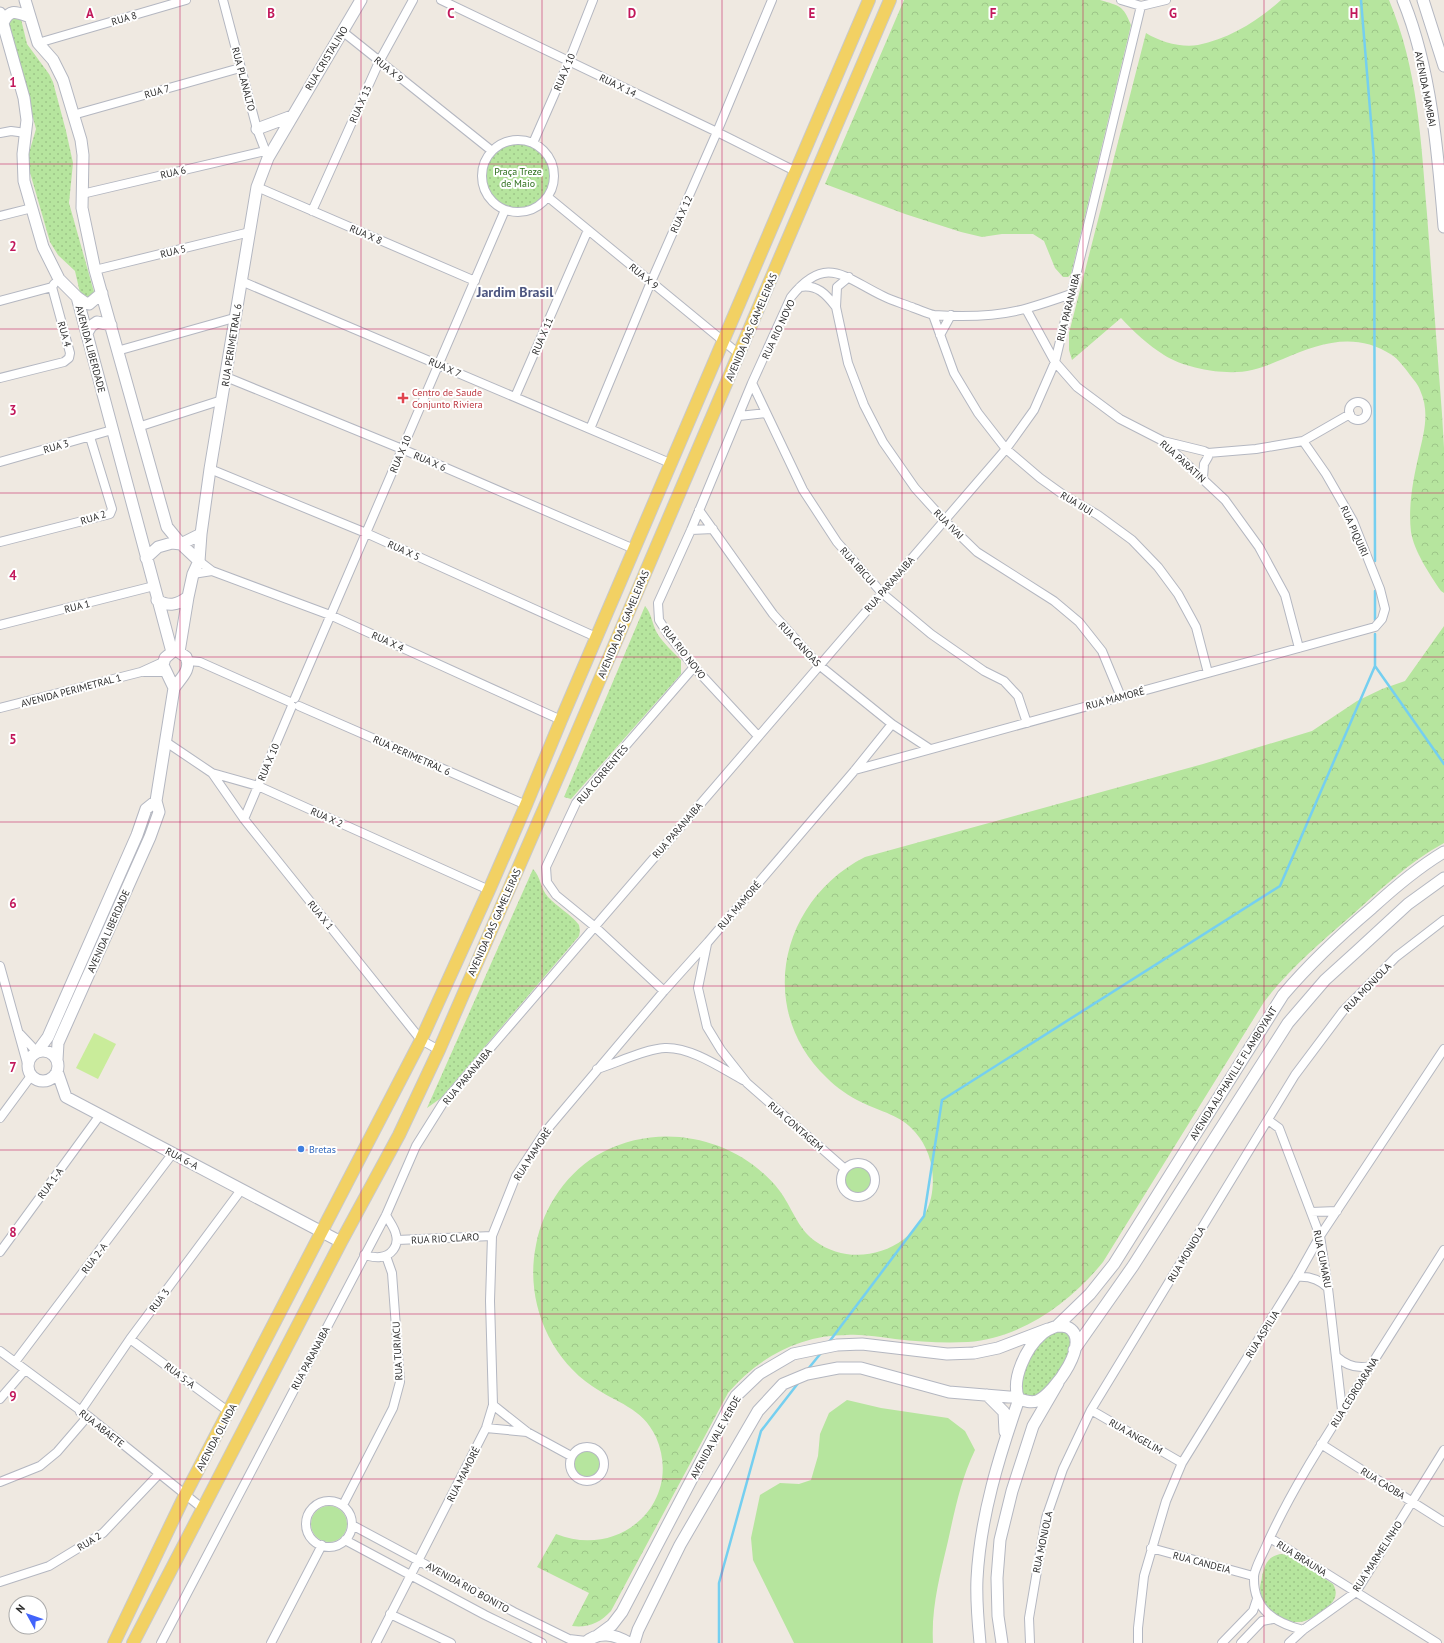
<svg xmlns="http://www.w3.org/2000/svg" width="1444" height="1643" viewBox="0 0 1444 1643" font-family="'PT Sans',sans-serif">
	<style>
		.grass { fill: #b6e59e }
		.forest { fill: url(#forest-crowns) }
		.park { fill: url(#park-dots) }
		.pitch { fill: #c9ec9a }
		.lines { fill: none; stroke-linecap: round; stroke-linejoin: round }
		.stream { stroke: #75cff0; stroke-width: 2.5 }
		.street-casing { stroke: #b4b7c1; stroke-width: 10 }
		.secondary-casing { stroke: #b4b7c1; stroke-width: 13 }
		.primary-casing { stroke: #c9c9c9; stroke-width: 14 }
		.street { stroke: #fff; stroke-width: 8 }
		.secondary { stroke: #fff; stroke-width: 11 }
		.primary { stroke: #f2d163; stroke-width: 12 }
		.grid { fill: none; stroke: #c2185b; stroke-width: 1; stroke-opacity: 0.55 }
		.health-dot { fill: #e0444e; stroke: #fff; stroke-width: 1.5 }
		.shop-dot { fill: #3f7fe0; stroke: #fff; stroke-width: 1.5 }
		.labels { text-anchor: middle; stroke-width: 4; stroke-linejoin: round; paint-order: stroke }
		.street-label { font-size: 10px; fill: #2e2e2e; stroke: #fff }
		.park-label { font-size: 10px; fill: #2c6e1b; stroke: #fff }
		.health-label { font-size: 10px; fill: #be3a42; stroke: #fff; text-anchor: start }
		.shop-label { font-size: 10px; fill: #366cbe; stroke: #fff; text-anchor: start }
		.district-label { font-size: 14px; font-weight: bold; fill: #4d5680; stroke: #fff }
		.grid-label { font-size: 13px; text-anchor: middle; font-weight: bold; fill: #c2185b; stroke: #fff; stroke-width: 4; stroke-linejoin: round; paint-order: stroke }
	</style>
	<defs>
		<pattern id="forest-crowns" width="20" height="18" patternUnits="userSpaceOnUse"><rect width="20" height="18" fill="#b6e59e"/><path d="M2 6a3 3 0 1 1 6 0M12 15a3 3 0 1 1 6 0" fill="none" stroke="#9dc588"/></pattern>
		<pattern id="park-dots" width="8" height="8" patternUnits="userSpaceOnUse"><rect width="8" height="8" fill="#b6e59e"/><path d="M2 2h.1M6 6h.1" fill="none" stroke="#9dc588" stroke-width="1.8" stroke-linecap="round"/></pattern>
	</defs>
	<rect width="100%" height="100%" fill="#efe9e1"/>
	<!-- grass -->
	<path class="grass" d="M844 1180a14 14 0 1 1 28 0a14 14 0 1 1-28 0Z
		M847 1400 881 1408 948 1418 965 1431 975 1450C961 1479 955 1509 948 1541 940 1575 931 1608 933 1643H794L753 1560 751 1538 760 1495 780 1483 799 1484 811 1480 818 1456 820 1434 829 1413Z
		M574 1464a13 13 0 1 1 26 0a13 13 0 1 1-26 0Z
		M311 1524a18 18 0 1 1 36 0a18 18 0 1 1-36 0Z"/>
	<!-- forest -->
	<path class="forest" d="M904 0H1100C1120 6 1123 5 1131 25L1071 274 1068 277H1063L1055 268 1044 241 1033 234H1002L982 237 961 232 905 214 825 184Z
		M1281 0H1389C1418 69 1421 141 1427 214 1432 281 1437 348 1442 414L1444 448V593L1441 591C1430 575 1414 551 1411 532 1408 506 1413 480 1419 454 1424 432 1430 412 1420 390 1418 384 1413 379 1410 375 1405 368 1398 359 1392 355 1355 331 1320 343 1283 359 1273 363 1262 368 1252 370 1227 376 1186 369 1164 355 1148 345 1134 332 1121 318L1072 360 1069 350V333L1146 33C1160 42 1182 48 1198 45 1229 39 1259 20 1281 0Z
		M1444 626V843C1409 862 1380 890 1351 916 1320 943 1289 969 1264 1002L1103 1262C1070 1303 1021 1338 968 1342 944 1343 919 1342 895 1339 879 1337 863 1334 847 1335 799 1335 758 1358 728 1393L611 1611C600 1623 588 1628 572 1626L589 1593 537 1567 556 1534C620 1560 684 1502 656 1437 642 1407 616 1403 592 1386 547 1355 525 1298 536 1245 543 1207 568 1170 603 1152 662 1121 738 1138 779 1190 792 1207 797 1228 815 1241 857 1272 919 1248 931 1198 936 1175 931 1150 915 1132 901 1115 881 1112 861 1102 849 1096 837 1088 827 1078 755 1010 780 900 865 857L1203 764 1312 731 1357 701 1382 689 1405 681Z"/>
	<!-- park -->
	<path class="park" d="M11 17 21 19 27 44 49 74 53 82 66 131 73 163 69 203 94 292 93 298 81 297 75 271 58 255 50 242 29 169V153L36 129 8 20Z
		M486 176a32 32 0 1 1 64 0a32 32 0 1 1-64 0Z
		M645 606C652 614 652 624 657 633 663 643 673 652 681 660V674L571 799 564 797Z
		M533 869C541 877 540 888 548 897 557 907 571 914 579 925L580 931 579 936 441 1098 427 1108Z
		M1058 1330C1062 1331 1066 1331 1068 1335 1075 1347 1063 1371 1055 1380 1051 1384 1047 1387 1043 1390 1038 1394 1034 1399 1027 1396 1013 1391 1028 1358 1034 1349 1040 1340 1048 1336 1058 1330Z
		M1280 1554 1288 1555 1333 1584C1341 1598 1330 1606 1319 1613 1313 1617 1308 1621 1300 1622 1281 1623 1261 1608 1260 1588 1260 1584 1262 1580 1262 1576 1265 1565 1267 1557 1280 1554Z"/>
	<!-- pitch -->
	<path class="pitch" d="M94 1033 116 1044 98 1079 76 1068Z"/>
	<g class="lines">
		<!-- stream -->
		<path class="stream" d="M1361 0 1374 158 1375 561
			M1375 620V591
			M1375 666 1444 764
			M829 1342 924 1216 942 1100 1280 886 1375 666V634
			M808 1369 821 1353
			M719 1643V1583L761 1431 799 1382"/>
		<!-- street casing -->
		<g class="street-casing">
			<path id="street" d="M223 0 257 129 267 155
				M441 0 717 132 795 171
				M1121 0 1141 6 1166 0
				M342 31 492 151
				M38 43 186 0
				M73 115 240 68
				M0 133 11 131 26 133
				M482 176a36 36 0 1 1 72 0a36 36 0 1 1-72 0Z
				M533 143 569 61 593 0
				M257 187 475 281
				M82 194 265 151
				M548 197 739 354
				M312 211 379 62 413 0
				M0 216 32 208
				M95 270 250 232
				M849 277 837 287 836 307 848 363 864 405 883 442 915 488 944 520 977 552 1054 601 1079 622 1102 651 1121 697
				M241 281 670 463
				M800 287C817 284 826 294 836 307
				M0 301 52 287 54 284
				M1026 309 1055 362 1077 387 1120 419 1161 440 1225 500 1259 547 1285 595 1299 648
				M933 315 954 373 978 413 1006 449 1040 478 1065 496 1098 515 1132 540 1158 567 1178 594 1196 627 1208 673
				M940 335 951 315
				M117 351 234 318
				M226 377 402 449 634 549
				M0 378 64 362 69 358 70 353 52 287
				M752 383 803 490 837 542 882 593 931 634 984 671 1004 681 1018 696 1027 723
				M515 397 588 230
				M1349 411a9 9 0 1 1 18 0a9 9 0 1 1-18 0Z
				M739 416 766 413
				M138 427 222 400
				M590 429 651 282 717 132 772 0
				M1163 441 1204 451 1208 453 1256 449 1303 441 1350 414
				M0 462 112 430
				M210 469 366 533 596 637
				M1203 478 1204 464 1208 457V453
				M699 510 773 614 819 665 892 724 930 749
				M691 530 713 529
				M0 542 110 514 112 509 90 437
				M199 561 212 571 330 615 561 720
				M193 574 212 571
				M0 625 154 586
				M188 661 200 662 290 702
				M144 672H165
				M295 698 505 210
				M299 706 526 805
				M0 708 141 672 163 662
				M758 736 694 667 668 634 659 620 658 603 691 530 752 383 791 297C826 253 845 278 883 296 893 301 904 304 914 308 920 310 928 314 934 315 963 317 1000 316 1028 308 1042 304 1057 299 1071 294
				M166 742 212 773 258 786 489 890
				M855 770 1375 627 1382 619 1385 609 1380 589 1353 521 1326 474 1303 441
				M212 773 244 819 421 1040 439 1050
				M244 819 292 706
				M707 944 698 988 707 1027 721 1050 747 1083 845 1169
				M0 966 28 1067
				M664 991 594 926 556 895 547 882 546 867 576 803 694 667
				M20 1034 37 1052
				M597 1069C617 1063 645 1049 665 1048 691 1047 721 1068 743 1080
				M0 1118 31 1076
				M1268 1120 1279 1128 1320 1236 1328 1288 1342 1410
				M841 1180a17 17 0 1 1 34 0a17 17 0 1 1-34 0Z
				M1311 1212 1337 1211
				M397 1240 492 1236
				M0 1252 100 1115
				M364 1255C369 1256 375 1258 380 1257 391 1256 399 1246 396 1235 395 1228 389 1221 386 1215
				M1297 1277C1309 1276 1319 1279 1328 1288
				M130 1339 229 1412
				M0 1351 88 1416 202 1508
				M1337 1357C1347 1366 1357 1369 1370 1366
				M15 1362 173 1153
				M0 1399 25 1370
				M493 1405 527 1432 571 1456
				M1091 1410 1182 1463
				M80 1412 130 1339 241 1190
				M486 1428 527 1432
				M1321 1444 1444 1522
				M570 1464a17 17 0 1 1 34 0a17 17 0 1 1-34 0Z
				M0 1482 40 1466 57 1452 88 1416
				M306 1524a23 23 0 1 1 46 0a23 23 0 1 1-46 0Z
				M343 1505 393 1408 400 1382 392 1273 386 1256
				M352 1525 514 1612 569 1639 586 1641
				M1270 1538 1437 1643
				M345 1540 485 1615 542 1643
				M1151 1548 1253 1576
				M0 1582 49 1566 103 1533 159 1474
				M390 1614 451 1643
				M1303 1630C1275 1623 1253 1610 1254 1577 1254 1569 1264 1552 1267 1544 1290 1493 1320 1446 1350 1399 1381 1349 1413 1299 1444 1250
				M161 1643 386 1215 416 1146 443 1103 1006 449 1034 410 1055 362 1141 6
				M271 1643 322 1545
				M376 1643 486 1428 493 1405 490 1301 492 1236 516 1176 545 1132 664 991 708 942 855 770 892 724
				M1030 1643 1029 1618 1046 1518 1063 1469 1091 1410 1295 1075 1343 1011 1396 957 1444 920
				M1138 1643V1628L1144 1576 1166 1501 1182 1463 1297 1277 1320 1236 1444 1049
				M1222 1643 1253 1611 1257 1599
				M1241 1643 1262 1621 1273 1619
				M1289 1643 1303 1630 1356 1592 1444 1450"/>
		</g>
		<!-- secondary casing -->
		<g class="secondary-casing">
			<path id="secondary" d="M25 0 38 43 53 60 63 80 81 140 83 155 82 208 95 270 167 527 181 544 199 561
				M1403 0C1431 68 1438 154 1444 227
				M1423 0 1444 66
				M0 13 24 98 27 120 23 154 24 181 43 247 59 279 77 297 172 652 165 658 163 665 174 688
				M3 23C10 8 16 12 30 17
				M257 129 292 116
				M77 297 84 302 89 304 102 293
				M87 333 91 326 97 322 111 325
				M146 558 158 547 172 543 181 544 201 534
				M157 600C169 607 177 605 188 597
				M28 1066a15 15 0 1 1 30 0a15 15 0 1 1-30 0Z
				M37 1052 48 1037 137 835 146 809 156 801
				M57 1060 58 1043 150 837 159 812 156 801 174 688C181 678 192 669 186 657L179 652 188 597 193 574 199 561 201 534 210 469 257 187 268 158 361 0
				M57 1071 66 1097 341 1242
				M1057 1326 1090 1294 1114 1264 1283 995C1311 962 1339 936 1372 908 1395 887 1417 868 1444 852
				M1057 1326C1060 1326 1064 1326 1067 1327 1094 1339 1054 1394 1037 1401 1031 1403 1025 1401 1019 1399 1010 1380 1027 1347 1041 1335 1046 1330 1051 1328 1057 1326Z
				M1074 1350 1133 1266 1288 1023 1325 980 1357 951 1408 904 1444 878
				M987 1395 1004 1412 1005 1432
				M597 1636 612 1625 622 1612 729 1408 736 1396 759 1374 793 1354 837 1345 862 1344 947 1354 974 1353 998 1348 1048 1329
				M585 1643C598 1631 615 1634 629 1643
				M634 1643 638 1630 680 1545 758 1411 783 1384 807 1374 838 1368H861L949 1392 1009 1397 1018 1396
				M980 1643C978 1622 976 1600 977 1579 980 1518 999 1456 1019 1399
				M1002 1643 998 1616 997 1578 1000 1540 1012 1491 1033 1426 1058 1383"/>
		</g>
		<!-- primary casing -->
		<g class="primary-casing">
			<path id="primary" d="M114 1643 185 1495 421 1040 489 890 526 805 561 720 869 0
				M133 1643 341 1242 399 1135 439 1050 570 749 890 0"/>
		</g>
		<!-- street -->
		<use href="#street" class="street"/>
		<!-- secondary -->
		<use href="#secondary" class="secondary"/>
		<!-- primary -->
		<use href="#primary" class="primary"/>
	</g>
	<!-- grid -->
	<path class="grid" d="M180 0V1643M361 0V1643M542 0V1643M722 0V1643M902 0V1643M1083 0V1643M1264 0V1643M0 164H1444M0 329H1444M0 493H1444M0 657H1444M0 822H1444M0 986H1444M0 1150H1444M0 1314H1444M0 1479H1444"/>
	<!-- markers -->
	<path class="health-dot" d="M401 392h4v4h4v4h-4v4h-4v-4h-4v-4h4z"/>
	<circle class="shop-dot" cx="301" cy="1149" r="4"/>
	<g class="labels">
		<!-- street labels -->
		<g class="street-label">
			<text transform="translate(124 18) rotate(-16)" y="4">RUA 8</text>
			<text transform="translate(326 58) rotate(-59)" y="4">RUA CRISTALINO</text>
			<text transform="translate(389 69) rotate(39)" y="4">RUA X 9</text>
			<text transform="translate(564 72) rotate(-67)" y="4">RUA X 10</text>
			<text transform="translate(244 79) rotate(75)" y="4">RUA PLANALTO</text>
			<text transform="translate(618 85) rotate(26)" y="4">RUA X 14</text>
			<text transform="translate(1426 89) rotate(79)" y="4">AVENIDA MAMBAI</text>
			<text transform="translate(157 91) rotate(-16)" y="4">RUA 7</text>
			<text transform="translate(360 104) rotate(-66)" y="4">RUA X 13</text>
			<text transform="translate(173 172) rotate(-13)" y="4">RUA 6</text>
			<text transform="translate(681 214) rotate(-66)" y="4">RUA X 12</text>
			<text transform="translate(366 234) rotate(23)" y="4">RUA X 8</text>
			<text transform="translate(173 251) rotate(-14)" y="4">RUA 5</text>
			<text transform="translate(644 276) rotate(39)" y="4">RUA X 9</text>
			<text transform="translate(1068 307) rotate(-76)" y="4">RUA PARANAIBA</text>
			<text transform="translate(751 327) rotate(-67)" y="4">AVENIDA DAS GAMELEIRAS</text>
			<text transform="translate(778 329) rotate(-65)" y="4">RUA RIO NOVO</text>
			<text transform="translate(65 334) rotate(74)" y="4">RUA 4</text>
			<text transform="translate(542 336) rotate(-67)" y="4">RUA X 11</text>
			<text transform="translate(231 345) rotate(-81)" y="4">RUA PERIMETRAL 6</text>
			<text transform="translate(91 349) rotate(75)" y="4">AVENIDA LIBERDADE</text>
			<text transform="translate(445 367) rotate(23)" y="4">RUA X 7</text>
			<text transform="translate(56 446) rotate(-16)" y="4">RUA 3</text>
			<text transform="translate(400 454) rotate(-67)" y="4">RUA X 10</text>
			<text transform="translate(430 461) rotate(23)" y="4">RUA X 6</text>
			<text transform="translate(1183 461) rotate(42)" y="4">RUA PARATIN</text>
			<text transform="translate(1077 503) rotate(31)" y="4">RUA IJUI</text>
			<text transform="translate(93 517) rotate(-17)" y="4">RUA 2</text>
			<text transform="translate(949 524) rotate(45)" y="4">RUA IVAI</text>
			<text transform="translate(1355 531) rotate(66)" y="4">RUA PIQUIRI</text>
			<text transform="translate(404 550) rotate(24)" y="4">RUA X 5</text>
			<text transform="translate(858 566) rotate(48)" y="4">RUA IBICUI</text>
			<text transform="translate(889 584) rotate(-49)" y="4">RUA PARANAIBA</text>
			<text transform="translate(77 606) rotate(-14)" y="4">RUA 1</text>
			<text transform="translate(623 624) rotate(-67)" y="4">AVENIDA DAS GAMELEIRAS</text>
			<text transform="translate(388 641) rotate(24)" y="4">RUA X 4</text>
			<text transform="translate(800 644) rotate(47)" y="4">RUA CANOAS</text>
			<text transform="translate(684 652) rotate(52)" y="4">RUA RIO NOVO</text>
			<text transform="translate(71 690) rotate(-15)" y="4">AVENIDA PERIMETRAL 1</text>
			<text transform="translate(1115 698) rotate(-15)" y="4">RUA MAMORÉ</text>
			<text transform="translate(412 755) rotate(24)" y="4">RUA PERIMETRAL 6</text>
			<text transform="translate(268 762) rotate(-67)" y="4">RUA X 10</text>
			<text transform="translate(602 774) rotate(-50)" y="4">RUA CORRENTES</text>
			<text transform="translate(327 817) rotate(24)" y="4">RUA X 2</text>
			<text transform="translate(677 830) rotate(-49)" y="4">RUA PARANAIBA</text>
			<text transform="translate(739 905) rotate(-49)" y="4">RUA MAMORÉ</text>
			<text transform="translate(321 915) rotate(51)" y="4">RUA X 1</text>
			<text transform="translate(494 922) rotate(-66)" y="4">AVENIDA DAS GAMELEIRAS</text>
			<text transform="translate(108 931) rotate(-66)" y="4">AVENIDA LIBERDADE</text>
			<text transform="translate(1367 987) rotate(-46)" y="4">RUA MONJOLA</text>
			<text transform="translate(1233 1073) rotate(-58)" y="4">AVENIDA ALPHAVILLE FLAMBOYANT</text>
			<text transform="translate(467 1076) rotate(-50)" y="4">RUA PARANAIBA</text>
			<text transform="translate(796 1126) rotate(41)" y="4">RUA CONTAGEM</text>
			<text transform="translate(532 1154) rotate(-57)" y="4">RUA MAMORÉ</text>
			<text transform="translate(182 1158) rotate(28)" y="4">RUA 6-A</text>
			<text transform="translate(50 1183) rotate(-54)" y="4">RUA 1-A</text>
			<text transform="translate(445 1238) rotate(-3)" y="4">RUA RIO CLARO</text>
			<text transform="translate(1186 1254) rotate(-59)" y="4">RUA MONJOLA</text>
			<text transform="translate(94 1258) rotate(-53)" y="4">RUA 2-A</text>
			<text transform="translate(1323 1259) rotate(79)" y="4">RUA CUMARU</text>
			<text transform="translate(159 1300) rotate(-53)" y="4">RUA 3</text>
			<text transform="translate(1262 1334) rotate(-58)" y="4">RUA ASPILIA</text>
			<text transform="translate(397 1351) rotate(-93)" y="4">RUA TURIACU</text>
			<text transform="translate(310 1358) rotate(-62)" y="4">RUA PARANAIBA</text>
			<text transform="translate(180 1375) rotate(37)" y="4">RUA 5-A</text>
			<text transform="translate(1354 1392) rotate(-58)" y="4">RUA CEDROARANA</text>
			<text transform="translate(102 1428) rotate(38)" y="4">RUA ABAETE</text>
			<text transform="translate(1136 1436) rotate(30)" y="4">RUA ANGELIM</text>
			<text transform="translate(216 1437) rotate(-62)" y="4">AVENIDA OLINDA</text>
			<text transform="translate(715 1437) rotate(-61)" y="4">AVENIDA VALE VERDE</text>
			<text transform="translate(463 1474) rotate(-63)" y="4">RUA MAMORÉ</text>
			<text transform="translate(1383 1483) rotate(32)" y="4">RUA CAOBA</text>
			<text transform="translate(89 1541) rotate(-32)" y="4">RUA 2</text>
			<text transform="translate(1042 1542) rotate(-78)" y="4">RUA MONJOLA</text>
			<text transform="translate(1377 1556) rotate(-57)" y="4">RUA MARMELINHO</text>
			<text transform="translate(1302 1558) rotate(32)" y="4">RUA BRAUNA</text>
			<text transform="translate(1202 1562) rotate(15)" y="4">RUA CANDEIA</text>
			<text transform="translate(468 1587) rotate(29)" y="4">AVENIDA RIO BONITO</text>
		</g>
		<!-- park labels -->
		<g class="park-label">
			<text x="518" y="175">Praça Treze<tspan x="518" dy="12">de Maio</tspan></text>
		</g>
		<!-- health labels -->
		<g class="health-label">
			<text x="412" y="396">Centro de Saude<tspan x="412" dy="12">Conjunto Riviera</tspan></text>
		</g>
		<!-- shop labels -->
		<g class="shop-label">
			<text x="309" y="1153">Bretas</text>
		</g>
		<!-- district labels -->
		<g class="district-label">
			<text x="515" y="297">Jardim Brasil</text>
		</g>
	</g>
	<g class="grid-label">
		<text x="90" y="18">A</text>
		<text x="271" y="18">B</text>
		<text x="451" y="18">C</text>
		<text x="632" y="18">D</text>
		<text x="812" y="18">E</text>
		<text x="993" y="18">F</text>
		<text x="1173" y="18">G</text>
		<text x="1354" y="18">H</text>
		<text x="13" y="87">1</text>
		<text x="13" y="251">2</text>
		<text x="13" y="415">3</text>
		<text x="13" y="580">4</text>
		<text x="13" y="744">5</text>
		<text x="13" y="908">6</text>
		<text x="13" y="1072">7</text>
		<text x="13" y="1237">8</text>
		<text x="13" y="1401">9</text>
	</g>
	<!-- north arrow -->
	<g transform="translate(28 1615) rotate(310)"><circle r="19" fill="#ffffff" stroke="#ababab"/>
	<path d="M0-3L7 15L0 10L-7 15Z" fill="#4264fb"/>
	<text y="-6" font-size="11" font-weight="bold" text-anchor="middle" fill="#2e2e2e">N</text>
	</g>
</svg>
